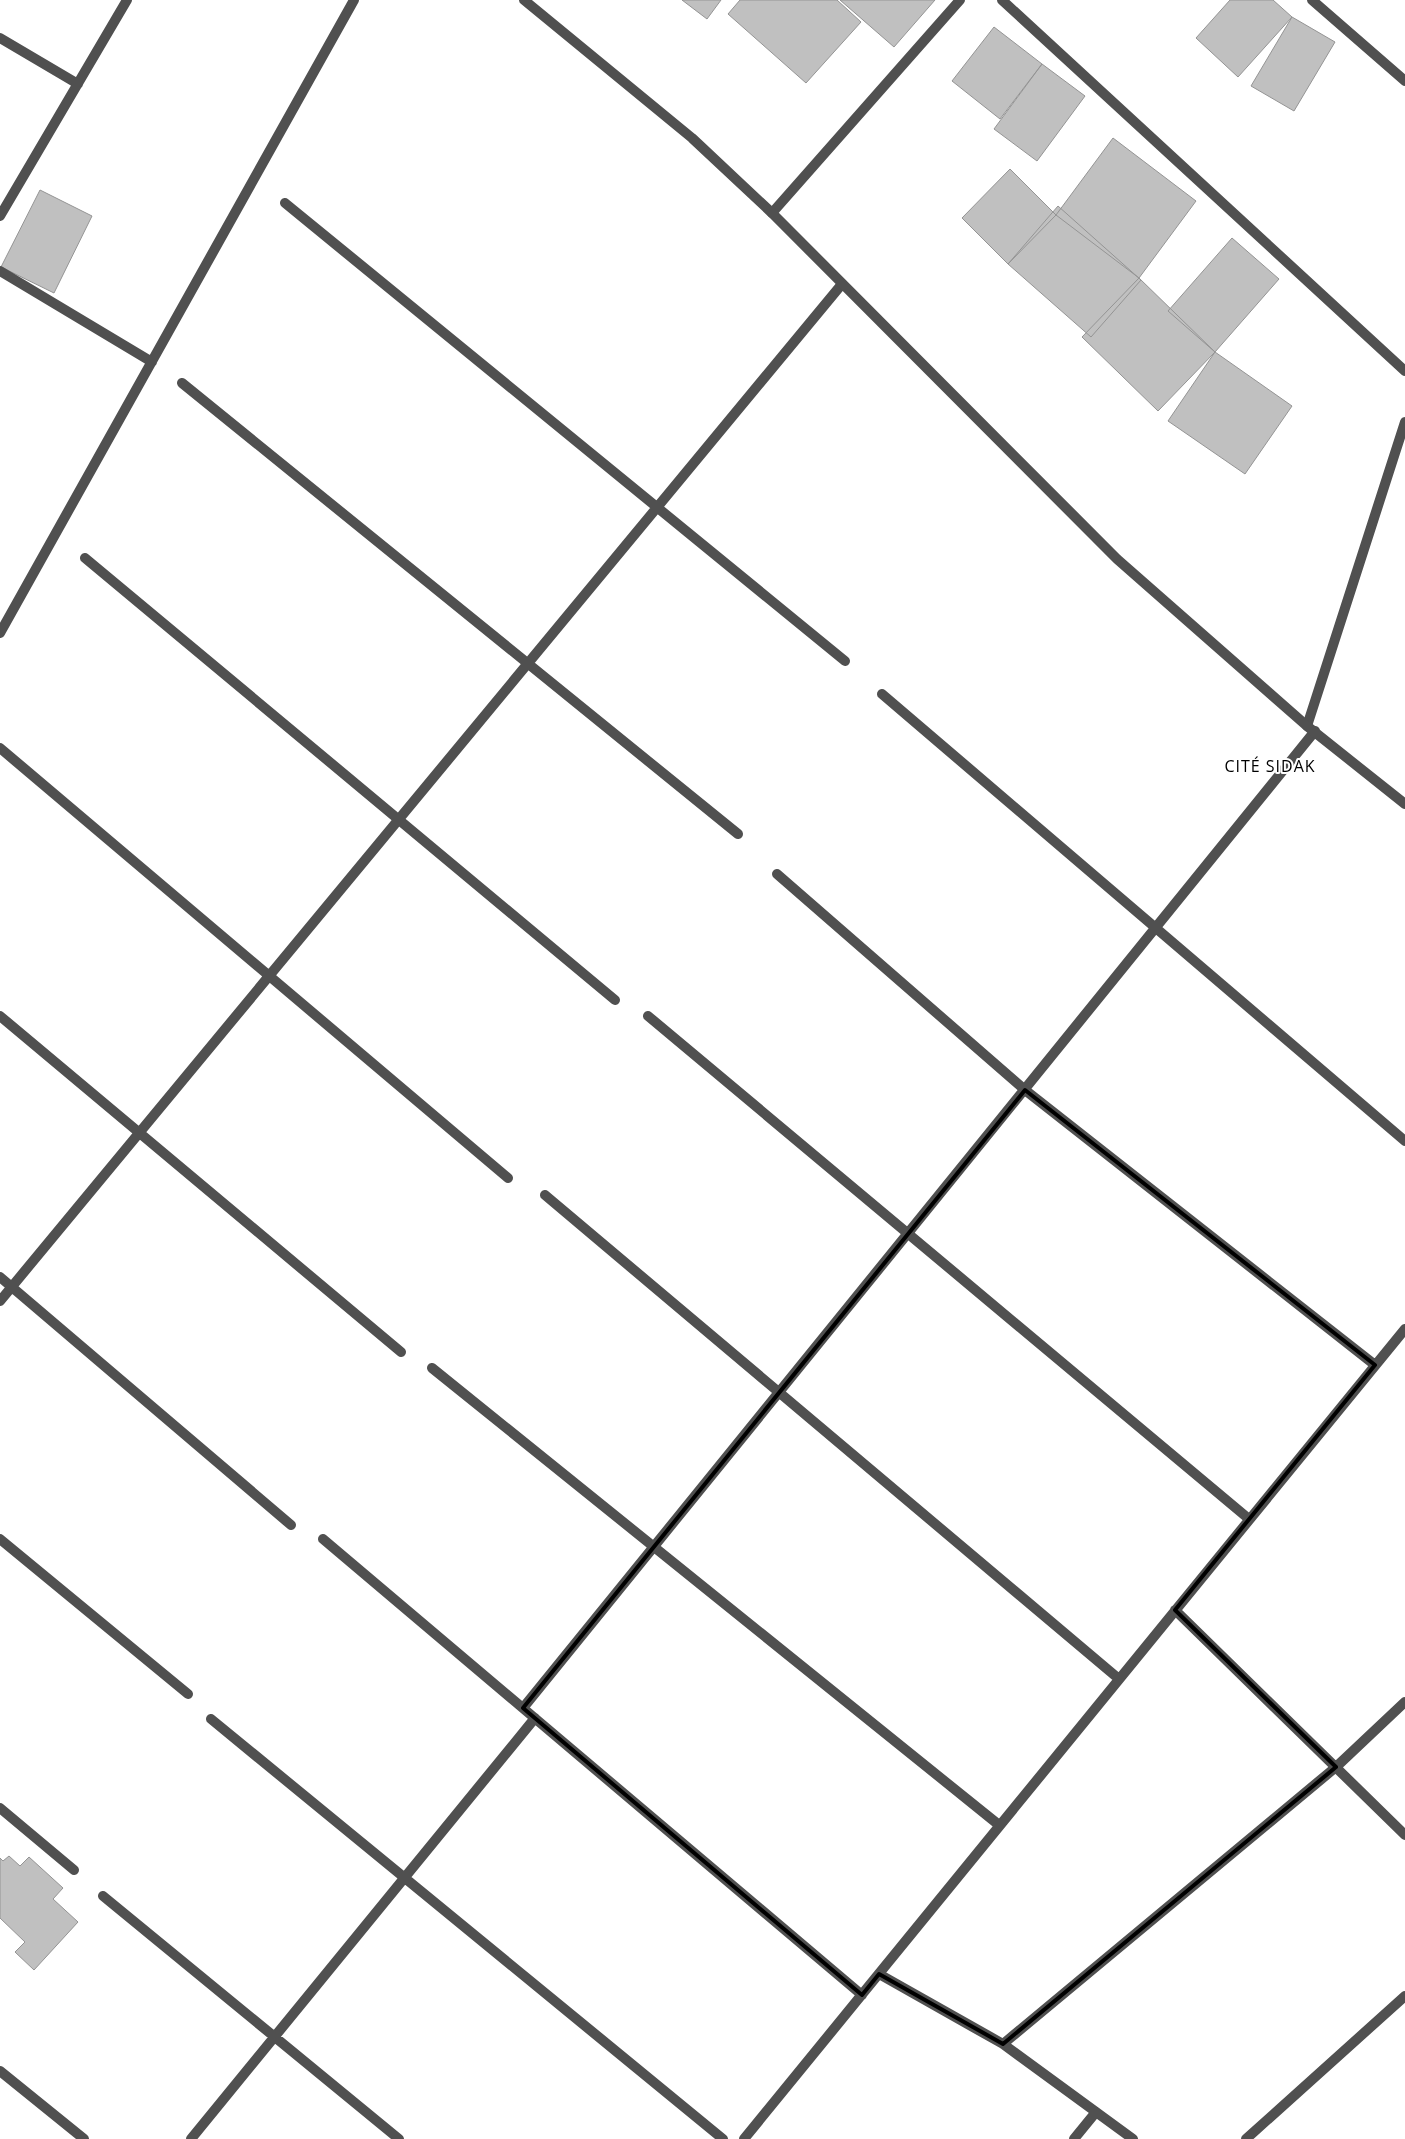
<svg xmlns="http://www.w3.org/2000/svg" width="1405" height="2139" viewBox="0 0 1405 2139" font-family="'Open Sans',sans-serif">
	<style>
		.building { fill: #c0c0c0; stroke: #949494 }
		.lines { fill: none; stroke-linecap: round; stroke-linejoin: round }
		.minor { stroke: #505050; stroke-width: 10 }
		.tertiary { stroke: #505050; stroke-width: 10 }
		.marked { fill: none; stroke: #000; stroke-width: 4; stroke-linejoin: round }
		.labels { text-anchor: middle; stroke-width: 4; stroke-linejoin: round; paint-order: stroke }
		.quarter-label { font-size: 16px; letter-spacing: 1px; fill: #000; stroke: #fff }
	</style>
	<rect width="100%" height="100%" fill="#fff"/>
	<!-- building -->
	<path class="building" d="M682 0H721L707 19Z
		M740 0H837L861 22 806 83 728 14Z
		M840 0H935L894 47Z
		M1230 0H1273L1292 17 1238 77 1196 38Z
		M1292 17 1335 42 1294 111 1251 86Z
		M994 27 1042 64 1000 119 952 81Z
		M1042 64 1085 96 1037 161 994 129Z
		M1113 138 1196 201 1139 278 1056 215Z
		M1010 169 1056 215 1008 264 962 218Z
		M40 190 92 216 54 293 1 267Z
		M1058 206 1141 280 1091 337 1008 264Z
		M1232 238 1279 279 1215 352 1168 311Z
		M1139 278 1215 352 1158 411 1082 337Z
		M1215 352 1292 406 1245 474 1168 421Z
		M9 1856 20 1866 29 1857 63 1888 53 1899 78 1922 34 1970 15 1952 25 1942 0 1918V1858L3 1861Z"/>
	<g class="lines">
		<!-- minor -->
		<path class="minor" d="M1002 0 1405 371
			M1312 0 1405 81
			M0 38 78 84
			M285 203 845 661
			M772 213 960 0
			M0 216 127 0
			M0 271 152 362
			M182 383 738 834
			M85 558 615 1000
			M0 633 354 0
			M882 694 1405 1141
			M1307 726 1405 422
			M0 748 508 1178
			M777 874 1025 1090 1375 1365
			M0 1016 401 1352
			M648 1016 1249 1519
			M545 1195 1119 1679
			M0 1277 291 1525
			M0 1301 842 284
			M432 1368 999 1825
			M0 1539 188 1694
			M323 1539 862 1995
			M1175 1610 1405 1835
			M523 1708 1315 731
			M211 1719 723 2139
			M0 1808 74 1870
			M103 1896 399 2139
			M879 1974 1003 2044 1133 2139
			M1003 2044 1336 1767 1405 1702
			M0 2071 84 2139
			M191 2139 535 1718
			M744 2139 1405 1329
			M1074 2139 1096 2112
			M1246 2139 1405 1996"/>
		<!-- tertiary -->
		<path class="tertiary" d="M524 0 692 138 772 213 1117 559 1307 726 1405 804"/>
	</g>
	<!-- marked area -->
	<path class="marked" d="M1025 1090 1375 1365 1175 1610 1336 1767 1003 2044 879 1974 862 1995 523 1708Z"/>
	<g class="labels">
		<!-- quarter labels -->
		<g class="quarter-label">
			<text x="1270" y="772">CITÉ SIDAK</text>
		</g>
	</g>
</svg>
